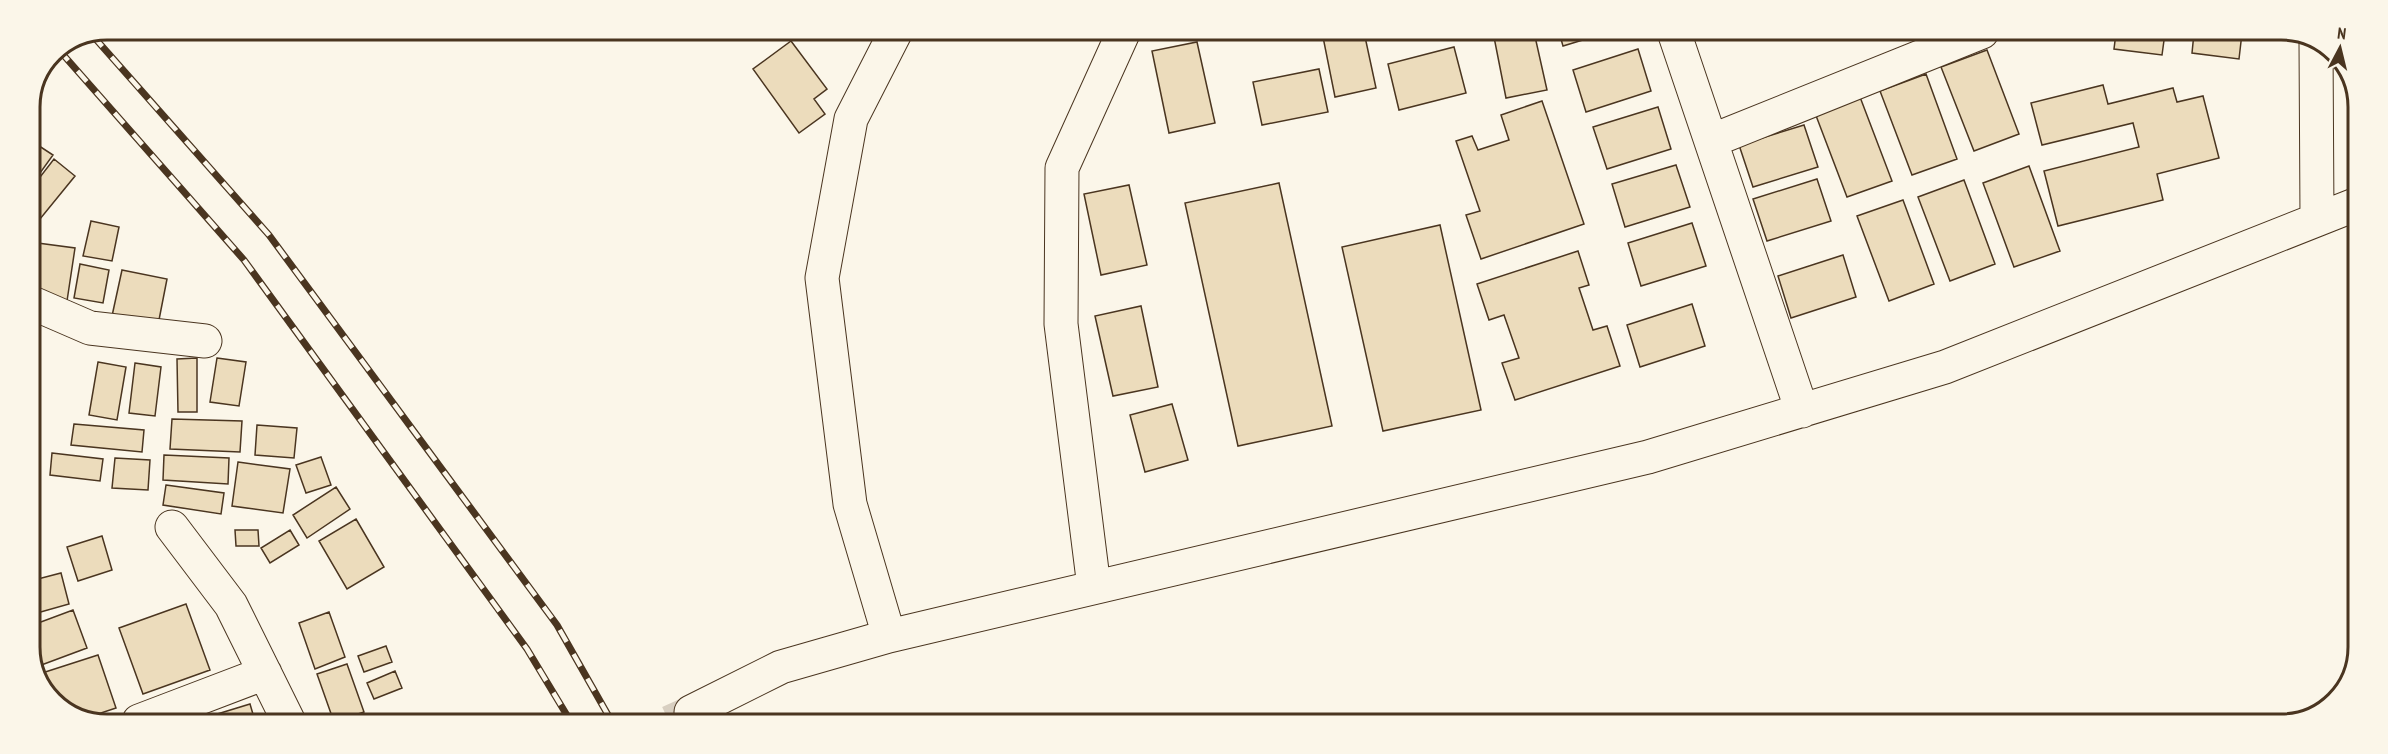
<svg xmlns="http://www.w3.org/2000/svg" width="2388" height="754" viewBox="0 0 2388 754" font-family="'PT Sans Narrow',sans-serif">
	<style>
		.building { fill: #ecdcbc; stroke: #4a3520; stroke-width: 1.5 }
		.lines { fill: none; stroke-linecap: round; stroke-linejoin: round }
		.minor-tunnel { stroke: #d8cfc1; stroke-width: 33; stroke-dasharray: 33 16; stroke-linecap: butt }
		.minor-casing { stroke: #4a3520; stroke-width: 35 }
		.minor { stroke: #fbf6e9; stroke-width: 33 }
		.rail-casing { stroke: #4a3520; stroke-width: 7 }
		.rail { stroke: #fbf6e9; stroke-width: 4.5; stroke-dasharray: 14; stroke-linecap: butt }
		.rim { fill: none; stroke: #4a3520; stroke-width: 3 }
	</style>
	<rect width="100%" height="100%" fill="#fbf6e9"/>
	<!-- building -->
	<path class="building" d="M1322 32H1364L1376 88 1335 97Z
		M1493 32H1534L1547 90 1506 98Z
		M1559 32H1609L1563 46Z
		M2116 33H2165L2162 55 2114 49Z
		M2194 33H2242L2239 59 2192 53Z
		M791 41 827 89 814 99 825 114 799 133 753 69Z
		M1197 42 1215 123 1169 133 1152 51Z
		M1454 47 1466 93 1399 110 1388 64Z
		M1638 49 1651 91 1586 112 1573 70Z
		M1987 50 2019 134 1974 151 1941 67Z
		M1319 69 1328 112 1262 125 1253 82Z
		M1926 74 1957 159 1912 175 1880 91Z
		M2103 85 2108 104 2173 88 2177 102 2203 96 2219 158 2157 174 2163 200 2058 226 2044 171 2139 147 2133 123 2042 145 2031 103Z
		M1860 97 1892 181 1847 197 1815 113Z
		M1542 101 1584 224 1481 259 1466 215 1480 211 1456 141 1472 136 1478 150 1509 140 1501 115Z
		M1658 107 1671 149 1607 169 1593 127Z
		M1804 125 1818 167 1753 187 1739 145Z
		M30 140 53 155 30 187Z
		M54 159 75 176 40 219 30 211V190Z
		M1676 165 1690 207 1625 227 1612 184Z
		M2029 166 2060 251 2014 267 1983 183Z
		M1817 179 1831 221 1767 241 1753 199Z
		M1964 180 1995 264 1950 281 1918 197Z
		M1279 183 1332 426 1238 446 1185 203Z
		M1129 185 1147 265 1101 275 1084 194Z
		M1903 200 1934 284 1889 301 1857 216Z
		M91 221 119 227 112 261 83 256Z
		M1692 223 1706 266 1641 286 1628 243Z
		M1440 225 1481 410 1383 431 1342 247Z
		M30 242 75 248 67 301 30 296Z
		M1578 251 1589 285 1579 288 1593 330 1607 326 1620 366 1515 400 1502 363 1519 358 1504 315 1489 320 1477 284Z
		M1843 255 1856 297 1791 318 1778 276Z
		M80 264 109 270 103 303 74 298Z
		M122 270 167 279 158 325 112 316Z
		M1692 304 1705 346 1640 367 1627 325Z
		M1141 306 1158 387 1113 396 1095 316Z
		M197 358V412H178L177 359Z
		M217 358 246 362 239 406 210 402Z
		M98 362 126 367 117 420 89 415Z
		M135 363 161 367 155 416 129 413Z
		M1172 404 1188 460 1145 472 1130 415Z
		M172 419 242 421 240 452 170 449Z
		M74 424 144 430 142 452 71 445Z
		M257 425 297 428 294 458 255 455Z
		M52 453 103 459 100 481 50 475Z
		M164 455 229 458 228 484 163 480Z
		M321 457 331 485 306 493 296 465Z
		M115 458 150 460 148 490 112 488Z
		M238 462 290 469 283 513 232 506Z
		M166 485 224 493 221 514 163 505Z
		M336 487 350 509 307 538 293 515Z
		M356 519 384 567 347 589 319 541Z
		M235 530H258L259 546H236Z
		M290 530 299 545 270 563 261 548Z
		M102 536 112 570 78 581 67 547Z
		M61 573 69 604 30 615V581Z
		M186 604 210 670 143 694 119 628Z
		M73 610 87 648 36 667 30 652V626Z
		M329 612 345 657 315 669 299 623Z
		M386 646 392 662 364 672 358 656Z
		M98 655 116 708 83 719 46 694 39 674Z
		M347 664 364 712 334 722 317 674Z
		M395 671 402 688 374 699 367 683Z
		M250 704 255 721H202L201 719Z
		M372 716 375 722H353Z"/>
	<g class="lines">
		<!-- minor-tunnel -->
		<path class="minor-tunnel" d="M669 722 691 712"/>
		<!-- minor casing -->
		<g class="minor-casing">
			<path id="minor" d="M1674 32 1802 411
				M2316 43 2317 219
				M1711 141 1982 32
				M30 302 90 328 205 341
				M172 527 231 605 289 722
				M1094 587 1061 324 1062 168 1124 31
				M889 636 850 504 822 278 851 119 896 31
				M691 712 781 667 889 636 1648 457 1945 367 2357 204
				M139 721 265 673"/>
		</g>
		<!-- minor -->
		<use href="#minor" class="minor"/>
		<!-- rail casing -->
		<g class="rail-casing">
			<path id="rail" d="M93 36 269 235 557 625 612 722
				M59 50 244 260 527 649 571 722"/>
		</g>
		<!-- rail -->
		<use href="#rail" class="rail"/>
	</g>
	<!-- crop -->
	<path d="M0 0H2388V754H0ZM107 40H2281A67 67 0 0 1 2348 107V647A67 67 0 0 1 2281 714H107A67 67 0 0 1 40 647V107A67 67 0 0 1 107 40Z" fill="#fbf6e9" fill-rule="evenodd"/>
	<path class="rim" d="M107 40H2281A67 67 0 0 1 2348 107V647A67 67 0 0 1 2281 714H107A67 67 0 0 1 40 647V107A67 67 0 0 1 107 40Z"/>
	<!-- north arrow -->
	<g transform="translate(2340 48) rotate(7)" stroke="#fbf6e9" stroke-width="4.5" paint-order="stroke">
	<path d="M0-4.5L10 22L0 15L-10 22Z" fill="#4a3520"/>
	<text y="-9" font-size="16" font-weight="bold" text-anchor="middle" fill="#4a3520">N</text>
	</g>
</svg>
